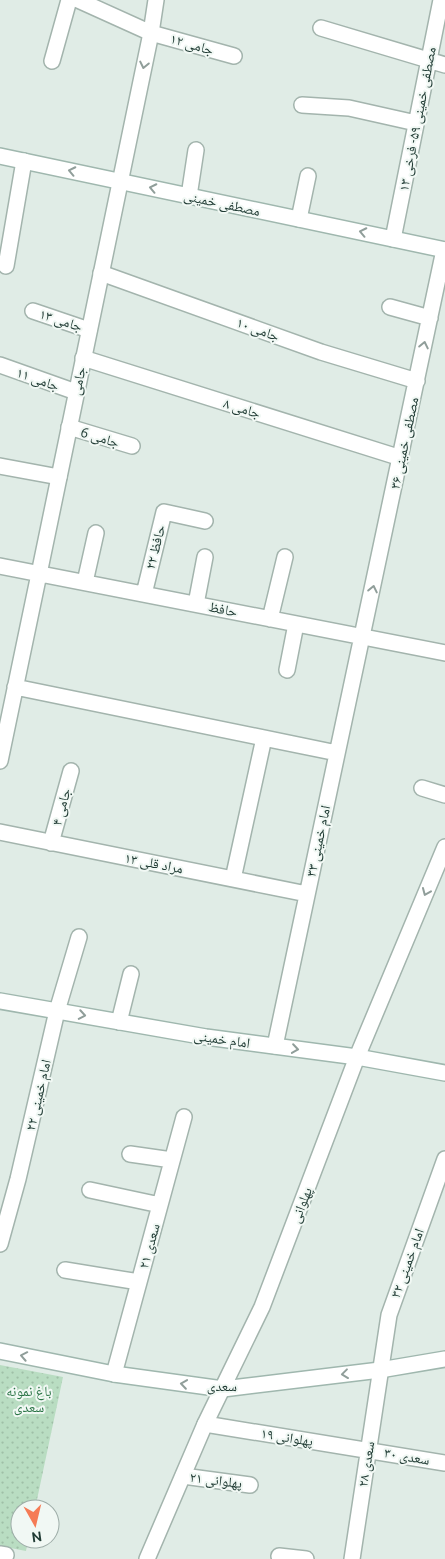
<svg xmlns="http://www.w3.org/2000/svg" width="445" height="1559" viewBox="0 0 445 1559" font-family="Ubuntu,'Noto Naskh Arabic',sans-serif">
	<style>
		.grass { fill: url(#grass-dots) }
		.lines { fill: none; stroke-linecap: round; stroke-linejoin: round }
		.minor-casing { stroke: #a3b4ad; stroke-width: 18 }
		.tertiary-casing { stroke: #a3b4ad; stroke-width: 18 }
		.secondary-casing { stroke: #9fb7ae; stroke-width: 18 }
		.minor { stroke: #fff; stroke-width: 15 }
		.tertiary { stroke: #fff; stroke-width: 15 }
		.secondary { stroke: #fff; stroke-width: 15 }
		.oneway { stroke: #909e9a }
		.labels { text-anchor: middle; stroke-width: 4; stroke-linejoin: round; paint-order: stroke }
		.street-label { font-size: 14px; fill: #213c35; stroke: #f1f8f4 }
		.park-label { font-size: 14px; fill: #2a7446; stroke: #f1f8f4 }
	</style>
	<defs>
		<pattern id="grass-dots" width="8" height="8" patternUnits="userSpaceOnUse" patternTransform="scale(1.25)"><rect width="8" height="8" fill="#b9ddc2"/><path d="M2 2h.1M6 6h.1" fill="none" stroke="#9fbfa7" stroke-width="1.8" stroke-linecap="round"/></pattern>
	</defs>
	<rect width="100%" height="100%" fill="#e0ece6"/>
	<!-- grass -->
	<path class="grass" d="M0 1365 63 1377 35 1509H20V1539H28L26 1551 0 1546Z"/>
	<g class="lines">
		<!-- minor casing -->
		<g class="minor-casing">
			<path id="minor" d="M78 0 151 33 234 56
				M321 28 445 65
				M52 61 69 0
				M302 105 349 108 416 123
				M189 196 196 150
				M299 219 308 176
				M393 239 441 0
				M6 266 24 161
				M101 273 321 352 417 381
				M390 307 430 318
				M33 311 89 330
				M83 358 401 458
				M0 365 76 392
				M69 427 132 446
				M0 466 59 477
				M0 566 445 653
				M85 582 96 533
				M144 594 164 512 205 521
				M196 604 205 557
				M270 619 285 557
				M287 670 296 624
				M15 687 337 753
				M0 761 39 574
				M422 788 445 795
				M0 832 307 894
				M51 843 71 771
				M233 879 264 738
				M119 1022 131 974
				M275 1046 444 250
				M130 1154 172 1160
				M90 1190 160 1205
				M0 1244 18 1179 57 1011 79 937
				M65 1270 139 1282
				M114 1374 184 1117
				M205 1424 445 1463
				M183 1476 250 1485
				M0 1554 6 1555
				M279 1556 306 1559
				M352 1559 389 1315 445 1159"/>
		</g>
		<!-- tertiary casing -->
		<g class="tertiary-casing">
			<path id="tertiary" d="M39 574 151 33 156 0
				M147 1559 205 1424 262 1307 357 1057 445 847"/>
		</g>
		<!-- secondary casing -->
		<g class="secondary-casing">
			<path id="secondary" d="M0 156 445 250
				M0 1001 206 1037 357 1057 445 1073
				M0 1351 114 1374 223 1389 380 1370 445 1359"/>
		</g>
		<!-- minor -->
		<use href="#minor" class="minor"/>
		<!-- tertiary -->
		<use href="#tertiary" class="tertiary"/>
		<!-- secondary -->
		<use href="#secondary" class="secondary"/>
	</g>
	<!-- one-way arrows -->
	<defs><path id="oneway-chevron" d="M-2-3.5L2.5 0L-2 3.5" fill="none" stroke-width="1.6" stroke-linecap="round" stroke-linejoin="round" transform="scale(1.25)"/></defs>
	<g class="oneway">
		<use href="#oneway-chevron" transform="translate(144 65) rotate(102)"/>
		<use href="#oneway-chevron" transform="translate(72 171) rotate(-168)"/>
		<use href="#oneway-chevron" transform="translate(153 188) rotate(-168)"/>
		<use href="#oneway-chevron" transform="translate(363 232) rotate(-168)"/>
		<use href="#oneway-chevron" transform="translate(424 345) rotate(-78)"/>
		<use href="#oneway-chevron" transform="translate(373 589) rotate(-78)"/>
		<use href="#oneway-chevron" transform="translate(426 892) rotate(113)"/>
		<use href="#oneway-chevron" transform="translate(82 1015) rotate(10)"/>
		<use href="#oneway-chevron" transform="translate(295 1049) rotate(8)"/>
		<use href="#oneway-chevron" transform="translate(24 1356) rotate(-169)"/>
		<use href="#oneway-chevron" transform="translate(345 1374) rotate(173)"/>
		<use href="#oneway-chevron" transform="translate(184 1384) rotate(-172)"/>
	</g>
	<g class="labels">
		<!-- street labels -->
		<g class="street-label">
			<text transform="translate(192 44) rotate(16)" y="5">جامی ۱۲</text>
			<text transform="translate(417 119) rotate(-79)" y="5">مصطفی خمینی ۵۹- فرخی ۱۳</text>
			<text transform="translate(222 203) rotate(12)" y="5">مصطفی خمینی</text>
			<text transform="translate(61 320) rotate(18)" y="5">جامی ۱۳</text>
			<text transform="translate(258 329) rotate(20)" y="5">جامی ۱۰</text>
			<text transform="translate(38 379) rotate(19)" y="5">جامی ۱۱</text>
			<text transform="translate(78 381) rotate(-78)" y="5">جامی</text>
			<text transform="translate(242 408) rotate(17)" y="5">جامی ۸</text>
			<text transform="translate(100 437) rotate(17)" y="5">جامی 6</text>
			<text transform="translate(404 443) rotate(-78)" y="5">مصطفی خمینی ۳۶</text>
			<text transform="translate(155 547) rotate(-76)" y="5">حافظ ۲۲</text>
			<text transform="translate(223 609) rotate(11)" y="5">حافظ</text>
			<text transform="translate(61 807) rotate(-75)" y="5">جامی ۴</text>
			<text transform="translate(318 841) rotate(-78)" y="5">امام خمینی ۳۳</text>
			<text transform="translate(154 863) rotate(11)" y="5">مراد قلی ۱۳</text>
			<text transform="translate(222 1039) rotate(8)" y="5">امام خمینی</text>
			<text transform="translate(38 1095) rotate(-77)" y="5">امام خمینی ۲۲</text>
			<text transform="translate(301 1205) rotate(-69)" y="5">پهلوانی</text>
			<text transform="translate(149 1246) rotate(-75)" y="5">سعدی ۲۱</text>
			<text transform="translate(407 1263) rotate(-70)" y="5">امام خمینی ۳۲</text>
			<text transform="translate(222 1386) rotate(1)" y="5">سعدی</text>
			<text transform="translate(287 1437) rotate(9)" y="5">پهلوانی ۱۹</text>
			<text transform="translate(407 1456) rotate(10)" y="5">سعدی ۳۰</text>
			<text transform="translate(366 1464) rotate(-81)" y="5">سعدی ۲۸</text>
			<text transform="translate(216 1480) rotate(7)" y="5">پهلوانی ۲۱</text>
		</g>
		<!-- park labels -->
		<g class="park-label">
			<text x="29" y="1396">باغ نمونه<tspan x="29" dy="16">سعدی</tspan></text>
		</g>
	</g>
	<!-- north arrow -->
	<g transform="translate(35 1524) rotate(172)"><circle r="24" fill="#f1f8f4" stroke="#9eada8"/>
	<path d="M0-4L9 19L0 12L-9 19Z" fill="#f57b55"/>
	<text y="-8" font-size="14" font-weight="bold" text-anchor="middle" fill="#213c35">N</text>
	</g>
</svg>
